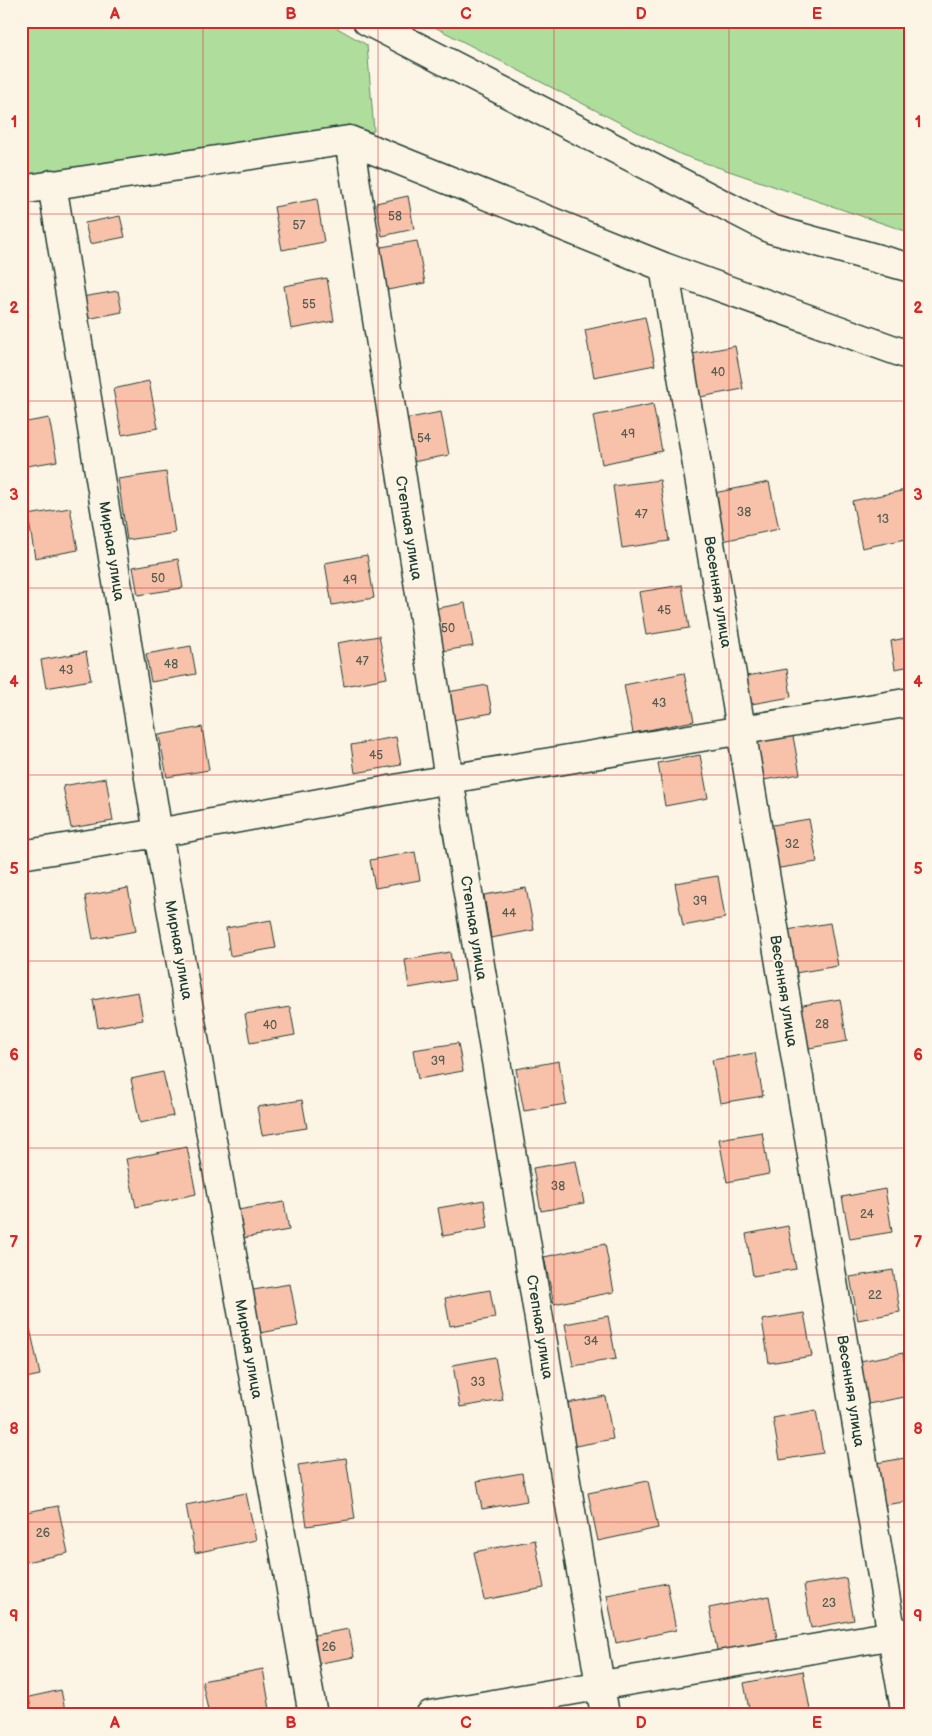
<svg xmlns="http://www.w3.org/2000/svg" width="932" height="1736" viewBox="0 0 932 1736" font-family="'Balsamiq Sans',sans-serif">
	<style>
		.green { fill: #aedd9c; stroke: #668d68 }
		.building { fill: #f8c2aa; stroke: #1f3d34 }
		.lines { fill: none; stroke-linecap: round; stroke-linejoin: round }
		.minor-casing { stroke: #1f3d34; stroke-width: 31 }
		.minor { stroke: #fcf5e5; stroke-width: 28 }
		.grid { fill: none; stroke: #d62828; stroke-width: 1; stroke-opacity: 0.55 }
		.labels { text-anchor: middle; stroke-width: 4; stroke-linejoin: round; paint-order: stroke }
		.number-label { font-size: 12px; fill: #555e52 }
		.street-label { font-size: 15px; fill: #1f3d34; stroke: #fcf5e5 }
		.neatline { fill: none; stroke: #d62828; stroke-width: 2 }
		.grid-label { font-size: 16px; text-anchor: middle; font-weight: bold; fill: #d62828 }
	</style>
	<rect width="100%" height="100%" fill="#fcf5e5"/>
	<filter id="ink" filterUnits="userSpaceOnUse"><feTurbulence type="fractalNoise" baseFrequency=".02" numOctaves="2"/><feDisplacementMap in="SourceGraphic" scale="10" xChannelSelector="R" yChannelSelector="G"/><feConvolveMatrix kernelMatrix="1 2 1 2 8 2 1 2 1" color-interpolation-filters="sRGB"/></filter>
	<g filter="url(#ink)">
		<!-- green -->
		<path class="green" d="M21 21H325L367 45 374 131 21 187Z
			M423 21H911V233L682 155Z"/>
		<!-- building -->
		<path class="building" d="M408 196 414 229 382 236 376 203Z
			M317 199 324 242 282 250 274 207Z
			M120 216 125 237 90 244 85 223Z
			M417 241 425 283 382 291 375 248Z
			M21 249 27 283 21 284Z
			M327 278 334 321 291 329 284 286Z
			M118 291 122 312 87 319 82 297Z
			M645 317 655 365 594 377 585 330Z
			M735 346 743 389 700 397 692 354Z
			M149 381 158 428 122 435 113 389Z
			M653 404 662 451 602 464 593 416Z
			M441 412 449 455 407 463 399 420Z
			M49 418 57 461 21 467V423Z
			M166 472 175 533 127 540 118 479Z
			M660 480 669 541 622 548 613 486Z
			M769 482 779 529 718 542 709 494Z
			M911 489V538L862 548 852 501Z
			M70 508 78 550 35 558 28 515Z
			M367 555 374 598 332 605 325 563Z
			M178 559 183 588 138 595 133 567Z
			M682 585 689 628 646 635 639 592Z
			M465 603 473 646 431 653 423 611Z
			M379 636 387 678 344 686 337 643Z
			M911 637V666L895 669 891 641Z
			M191 646 196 674 151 682 146 654Z
			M86 652 91 680 46 688 41 660Z
			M787 669 791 697 746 705 741 677Z
			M684 673 694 721 633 733 624 685Z
			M487 685 492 713 447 721 442 693Z
			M202 727 209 770 167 777 159 735Z
			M792 731 800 774 757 781 750 739Z
			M396 737 401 765 355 773 351 745Z
			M700 755 708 798 665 806 658 763Z
			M106 778 113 821 71 828 63 786Z
			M809 819 817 862 774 869 767 826Z
			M415 852 420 880 375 888 370 860Z
			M718 876 725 918 683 926 675 883Z
			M128 888 136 931 93 939 85 896Z
			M526 888 534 930 491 938 484 895Z
			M271 920 276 948 230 956 226 928Z
			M830 923 838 966 795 973 787 930Z
			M450 952 455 980 409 988 405 960Z
			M138 992 143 1020 98 1028 93 1000Z
			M840 999 847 1041 804 1049 797 1006Z
			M290 1007 295 1035 250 1043 245 1014Z
			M458 1043 463 1071 418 1079 413 1050Z
			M755 1053 763 1096 720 1103 712 1060Z
			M559 1061 566 1104 524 1111 516 1069Z
			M163 1072 173 1116 140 1123 131 1079Z
			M302 1100 307 1128 262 1135 257 1107Z
			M762 1132 769 1174 727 1182 719 1139Z
			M187 1147 196 1194 136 1207 126 1159Z
			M576 1161 584 1203 541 1211 533 1168Z
			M885 1189 892 1232 850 1239 842 1197Z
			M484 1200 488 1228 443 1236 438 1208Z
			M284 1202 289 1230 243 1238 238 1210Z
			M788 1226 796 1269 753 1276 746 1234Z
			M605 1244 614 1292 554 1304 544 1257Z
			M893 1270 900 1312 858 1320 850 1277Z
			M290 1284 298 1326 255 1334 247 1291Z
			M490 1290 495 1318 450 1326 445 1298Z
			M804 1313 812 1356 769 1363 762 1320Z
			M608 1316 616 1359 573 1366 565 1324Z
			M30 1328 40 1375 21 1379V1329Z
			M903 1353 910 1396 868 1404 860 1361Z
			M495 1357 503 1400 460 1407 453 1365Z
			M605 1396 613 1439 570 1447 562 1404Z
			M816 1410 823 1453 780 1460 773 1418Z
			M911 1457V1501L884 1505 876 1463Z
			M346 1458 355 1519 307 1526 298 1465Z
			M522 1473 527 1501 482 1509 477 1481Z
			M648 1481 658 1528 598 1541 588 1493Z
			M246 1493 256 1540 195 1553 186 1505Z
			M58 1506 68 1553 21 1563V1513Z
			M535 1540 544 1588 484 1600 474 1552Z
			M846 1578 854 1620 811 1628 804 1585Z
			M667 1583 676 1630 616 1643 607 1595Z
			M769 1596 778 1643 718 1655 709 1608Z
			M349 1629 354 1657 309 1665 303 1637Z
			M263 1669 271 1715H209L202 1681Z
			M803 1671 811 1715H750L744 1683Z
			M61 1690 66 1715H32L29 1697Z"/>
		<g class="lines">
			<!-- minor casing -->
			<g class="minor-casing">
				<path id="minor" d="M367 21 771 229 911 268
					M349 140 449 779 605 1715
					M52 184 158 833 313 1715
					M21 190 349 140 664 267 911 356
					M664 267 892 1636 906 1715
					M21 855 158 833 449 779 911 702
					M430 1715 911 1632"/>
			</g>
			<!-- minor -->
			<use href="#minor" class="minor"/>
		</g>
	</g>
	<!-- grid -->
	<path class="grid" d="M203 21V1715M378 21V1715M554 21V1715M729 21V1715M21 214H911M21 401H911M21 588H911M21 775H911M21 961H911M21 1148H911M21 1335H911M21 1522H911"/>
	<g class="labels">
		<!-- number labels -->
		<g class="number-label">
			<text x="395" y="220">58</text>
			<text x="299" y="229">57</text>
			<text x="309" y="308">55</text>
			<text x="718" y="376">40</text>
			<text x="628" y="438">49</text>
			<text x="424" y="442">54</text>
			<text x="744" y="516">38</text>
			<text x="641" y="518">47</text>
			<text x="883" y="523">13</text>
			<text x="158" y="582">50</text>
			<text x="350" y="584">49</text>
			<text x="664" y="614">45</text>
			<text x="448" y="632">50</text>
			<text x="362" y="665">47</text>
			<text x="171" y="668">48</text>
			<text x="66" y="674">43</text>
			<text x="659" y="707">43</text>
			<text x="376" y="759">45</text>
			<text x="792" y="848">32</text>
			<text x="700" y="905">39</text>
			<text x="509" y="917">44</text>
			<text x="822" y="1028">28</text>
			<text x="270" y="1029">40</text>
			<text x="438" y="1065">39</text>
			<text x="558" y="1190">38</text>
			<text x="867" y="1218">24</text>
			<text x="875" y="1299">22</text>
			<text x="591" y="1345">34</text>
			<text x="478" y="1386">33</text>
			<text x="43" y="1537">26</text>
			<text x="829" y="1607">23</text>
			<text x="329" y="1651">26</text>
		</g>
		<!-- street labels -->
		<g class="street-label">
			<text transform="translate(409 528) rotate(81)" y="5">Степная улица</text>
			<text transform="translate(112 551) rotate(81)" y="5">Мирная улица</text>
			<text transform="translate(718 592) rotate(81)" y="5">Весенняя улица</text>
			<text transform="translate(474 928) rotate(81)" y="5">Степная улица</text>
			<text transform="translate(179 950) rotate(80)" y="5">Мирная улица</text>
			<text transform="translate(784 991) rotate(81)" y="5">Весенняя улица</text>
			<text transform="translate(540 1327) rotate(81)" y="5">Степная улица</text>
			<text transform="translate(249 1349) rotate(80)" y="5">Мирная улица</text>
			<text transform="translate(851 1391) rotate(81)" y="5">Весенняя улица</text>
		</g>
	</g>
	<!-- margin -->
	<rect width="932" height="1736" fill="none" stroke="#fcf5e5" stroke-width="55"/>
	<rect x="28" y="28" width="876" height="1680" class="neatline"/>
	<g class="grid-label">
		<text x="115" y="19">A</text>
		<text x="291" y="19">B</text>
		<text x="466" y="19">C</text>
		<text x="641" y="19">D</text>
		<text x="817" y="19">E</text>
		<text x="14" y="127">1</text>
		<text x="918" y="127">1</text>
		<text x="14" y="313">2</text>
		<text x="918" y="313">2</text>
		<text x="14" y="500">3</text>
		<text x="918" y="500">3</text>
		<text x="14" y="687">4</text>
		<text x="918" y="687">4</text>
		<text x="14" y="874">5</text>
		<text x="918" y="874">5</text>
		<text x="14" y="1060">6</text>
		<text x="918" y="1060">6</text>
		<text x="14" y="1247">7</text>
		<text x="918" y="1247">7</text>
		<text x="14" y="1434">8</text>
		<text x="918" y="1434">8</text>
		<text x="14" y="1621">9</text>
		<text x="918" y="1621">9</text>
		<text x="115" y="1728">A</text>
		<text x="291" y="1728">B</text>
		<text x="466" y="1728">C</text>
		<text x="641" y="1728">D</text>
		<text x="817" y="1728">E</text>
	</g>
</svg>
